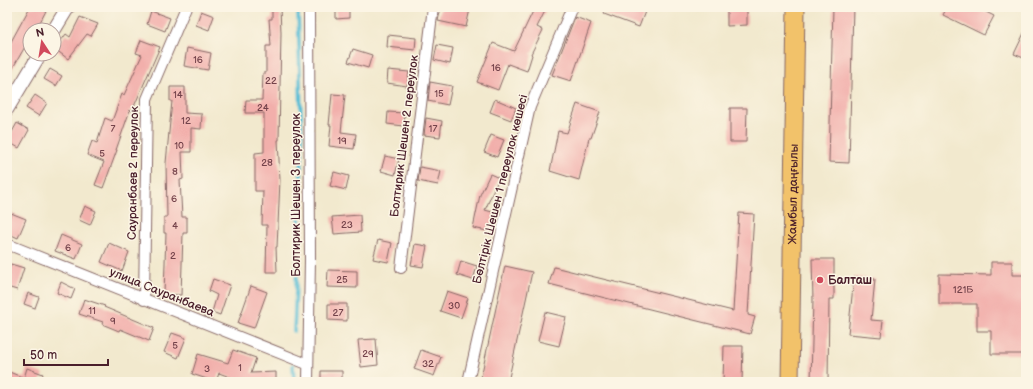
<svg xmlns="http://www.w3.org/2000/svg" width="1033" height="389" viewBox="0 0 1033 389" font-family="'Balsamiq Sans',sans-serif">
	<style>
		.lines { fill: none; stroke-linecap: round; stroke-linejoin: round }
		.stream { stroke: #58bed6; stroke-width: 3.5 }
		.building { fill: #f2afab }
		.minor-casing { stroke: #856664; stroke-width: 12 }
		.tertiary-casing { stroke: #856664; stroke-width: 15 }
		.primary-casing { stroke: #856664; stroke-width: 19 }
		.minor { stroke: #fff; stroke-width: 10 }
		.tertiary { stroke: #fff; stroke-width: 13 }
		.primary { stroke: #f2c26a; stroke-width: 17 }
		.poi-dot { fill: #d1495b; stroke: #fcf5e5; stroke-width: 1.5 }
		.labels { text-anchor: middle; stroke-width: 3; stroke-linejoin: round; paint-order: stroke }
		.number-label { font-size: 10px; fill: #74434b }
		.street-label { font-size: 12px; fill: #4a1f2b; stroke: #fcf5e5 }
		.poi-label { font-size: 12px; font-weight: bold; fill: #4a1f2b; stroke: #fcf5e5; text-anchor: start }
	</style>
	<rect width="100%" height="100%" fill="#fcf5e5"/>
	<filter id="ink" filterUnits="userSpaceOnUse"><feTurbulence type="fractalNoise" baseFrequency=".025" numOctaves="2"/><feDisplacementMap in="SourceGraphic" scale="8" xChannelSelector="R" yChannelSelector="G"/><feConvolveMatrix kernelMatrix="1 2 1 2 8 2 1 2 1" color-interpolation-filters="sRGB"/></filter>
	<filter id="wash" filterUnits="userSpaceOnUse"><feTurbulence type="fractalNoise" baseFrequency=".012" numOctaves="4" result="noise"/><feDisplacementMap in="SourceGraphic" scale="16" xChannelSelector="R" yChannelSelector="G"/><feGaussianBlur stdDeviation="0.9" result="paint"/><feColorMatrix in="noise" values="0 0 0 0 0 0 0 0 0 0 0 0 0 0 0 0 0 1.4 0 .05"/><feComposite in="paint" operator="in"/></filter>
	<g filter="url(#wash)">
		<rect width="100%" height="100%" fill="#f2e9ce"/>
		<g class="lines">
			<!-- stream -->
			<path class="stream" d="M294 331 302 153 298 7
				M293 365 294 382"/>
		</g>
		<g id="blocks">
			<!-- building -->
			<path class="building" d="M30 7H48L36 30H30V38L7 78V49Z
				M272 7H280L281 33 279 140H278L280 180 277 247H276L277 272H266L267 225H262L263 191H255V153L264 152V113H245L246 100H262L263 73H266V46H271L269 19H272Z
				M336 7H349V18L336 19Z
				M441 7H459L470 9 466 27 438 21Z
				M535 7H547L537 27 543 30 531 54 532 55 527 71 508 64 498 90 477 82 493 43 514 51Z
				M607 7H642L646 9 639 27 604 14Z
				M727 7H747V25L727 26Z
				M833 7H853L849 163 829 162Z
				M947 7H976L994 16 984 35 943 15Z
				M151 11 170 18 165 31 147 24Z
				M201 11 214 16 209 30 196 25Z
				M80 17 98 24 91 36 87 34 68 59 55 49 66 34 70 37Z
				M575 17 591 23 571 81 552 75Z
				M1026 29V59L1014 54Z
				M388 35 416 38 415 50 387 47Z
				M141 40 160 47 132 111 130 110 116 150H117L103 188 95 185 104 162 87 155 92 141 97 143 105 118 112 121 122 94 124 95 142 55 136 53Z
				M437 45 453 48 450 64 434 60Z
				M187 48 211 53 208 70 184 66Z
				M353 49 372 55 368 68 348 62Z
				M50 69 62 76 56 86 44 79Z
				M388 70 409 72 407 86 387 83Z
				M430 82 452 86 448 105 428 101Z
				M170 87H185V113L202 114 201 129 191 128V152H182L183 179 180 180 182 217H187V233H183L181 295 164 294 166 233H164V217H167L166 163 172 101H170Z
				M332 94 345 95 341 132 356 134 354 149 329 146 331 125H329Z
				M35 95 47 103 39 116 26 108Z
				M495 99 516 108 511 120 490 112Z
				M577 104 600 112 591 138H589L579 180 550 171 558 131 567 133Z
				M730 108H747L746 142H730Z
				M388 112 405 113 404 126 387 124Z
				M426 118 442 121 440 137 424 135Z
				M17 123 29 130 19 148 7 141Z
				M491 135 504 140 497 157 484 152Z
				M385 156 399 159 395 175 381 171Z
				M420 167 441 171 438 185 418 181Z
				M334 172 349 176 346 190 330 186Z
				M490 174 499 178 485 210 496 213 492 232 473 228 480 195Z
				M85 206 96 211 90 225 79 220Z
				M11 213 26 219 18 238 7 233V224Z
				M739 213 754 214 748 315 755 317 750 334 549 284 554 267 733 311Z
				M360 215 361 232 334 234 332 217Z
				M61 235 82 244 76 259 55 251Z
				M378 240 392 243 388 262 373 259Z
				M109 243 129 252 122 271 101 262Z
				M415 244 427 246 423 267 411 265Z
				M812 259H834V299H829L828 382H811L813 300Z
				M461 261 477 266 473 280 457 275Z
				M991 262H1012V275H1026V354H991V331H977V304H939V274L991 275Z
				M11 264 24 268 17 290 7 287V275Z
				M505 266 532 272 508 382H480Z
				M328 270 357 271V288L327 287Z
				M854 277 875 279 871 320 883 321 881 337 848 334Z
				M213 279 230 285 220 315 212 312 217 295 209 291Z
				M61 282 75 289 71 299 57 293Z
				M251 286 267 292 254 328 238 323Z
				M447 291 468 298 461 318 440 311Z
				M28 293 39 297 35 308 24 304Z
				M84 299 105 306 104 307 154 328 149 341 120 329 119 331 102 324 103 322 79 314Z
				M328 304H347V321L328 320Z
				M545 312 566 317 559 346 538 341Z
				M172 333 186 338 178 358 164 352Z
				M376 339 378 365 361 367 358 340Z
				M724 346H743L742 382H723Z
				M233 350 256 358 251 373 276 372V382H243L219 373 216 382 192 374 198 354 228 363Z
				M421 350 441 357 434 376 414 369Z
				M27 368 43 374 40 382H7V371L24 378Z
				M321 371H342V382H321Z"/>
		</g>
	</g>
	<g filter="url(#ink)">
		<use href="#blocks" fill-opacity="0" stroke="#856664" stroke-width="1"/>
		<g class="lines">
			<!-- minor casing -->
			<g class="minor-casing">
				<path id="minor" d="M7 244 307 364
					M401 268 433 7
					M144 300 147 99 186 7
					M308 382 310 259 309 7
					M468 382 530 107 572 7"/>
			</g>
			<!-- tertiary casing -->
			<g class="tertiary-casing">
				<path id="tertiary" d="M54 30 68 7
					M7 109 40 54"/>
			</g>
			<!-- primary casing -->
			<g class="primary-casing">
				<g id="primary">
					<path id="s1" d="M790 382 796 7"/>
				</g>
			</g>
			<!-- minor -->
			<use href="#minor" class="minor"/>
			<!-- tertiary -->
			<use href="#tertiary" class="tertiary"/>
			<!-- primary -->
			<use href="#primary" class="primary"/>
		</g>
	</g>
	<!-- markers -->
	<circle class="poi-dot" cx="820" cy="280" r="4"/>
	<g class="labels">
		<!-- number labels -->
		<g class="number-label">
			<text x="198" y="63">16</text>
			<text x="496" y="71">16</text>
			<text x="271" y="84">22</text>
			<text x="439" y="97">15</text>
			<text x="178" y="98">14</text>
			<text x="263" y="111">24</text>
			<text x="186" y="124">12</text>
			<text x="113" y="132">7</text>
			<text x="433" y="132">17</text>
			<text x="342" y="144">19</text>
			<text x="179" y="149">10</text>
			<text x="102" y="157">5</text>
			<text x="267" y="166">28</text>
			<text x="175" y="175">8</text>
			<text x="174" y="202">6</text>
			<text x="347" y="228">23</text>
			<text x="175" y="229">4</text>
			<text x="68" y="251">6</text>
			<text x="173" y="259">2</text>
			<text x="342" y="283">25</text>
			<text x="963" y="293">121Б</text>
			<text x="454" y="309">30</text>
			<text x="92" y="314">11</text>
			<text x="338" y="316">27</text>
			<text x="113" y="324">9</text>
			<text x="175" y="349">5</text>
			<text x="368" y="357">29</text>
			<text x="428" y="367">32</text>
			<text x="240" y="371">1</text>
			<text x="207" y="372">3</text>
		</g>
		<!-- street labels -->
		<g class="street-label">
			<text transform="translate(404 136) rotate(-83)" y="4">Болтирик Шешен 2 переулок</text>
			<text transform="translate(133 173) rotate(-89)" y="4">Сауранбаев 2 переулок</text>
			<text transform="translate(500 189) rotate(-76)" y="4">Бөлтірік Шешен 1 переулок көшесі</text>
			<text transform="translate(296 195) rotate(-90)" y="4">Болтирик Шешен 3 переулок</text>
			<text dy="4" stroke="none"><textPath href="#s1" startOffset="188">Жамбыл даңғылы</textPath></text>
			<text transform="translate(162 292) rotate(22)" y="4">улица Сауранбаева</text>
		</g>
		<!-- poi labels -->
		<g class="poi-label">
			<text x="828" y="284">Балташ</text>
		</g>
	</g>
	<!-- margin -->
	<rect width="1033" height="389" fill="none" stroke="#fcf5e5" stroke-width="24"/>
	<!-- north arrow -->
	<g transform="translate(42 42) rotate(348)"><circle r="19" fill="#fcf5e5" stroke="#b59f9b"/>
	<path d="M0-3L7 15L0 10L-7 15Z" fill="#d1495b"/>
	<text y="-6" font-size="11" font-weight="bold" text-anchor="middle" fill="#4a1f2b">N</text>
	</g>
	<!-- scale -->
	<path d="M24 359v6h84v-6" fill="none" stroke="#4a1f2b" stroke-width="2"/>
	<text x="30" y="359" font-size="12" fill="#4a1f2b" stroke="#fcf5e5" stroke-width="3" paint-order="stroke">50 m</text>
</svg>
